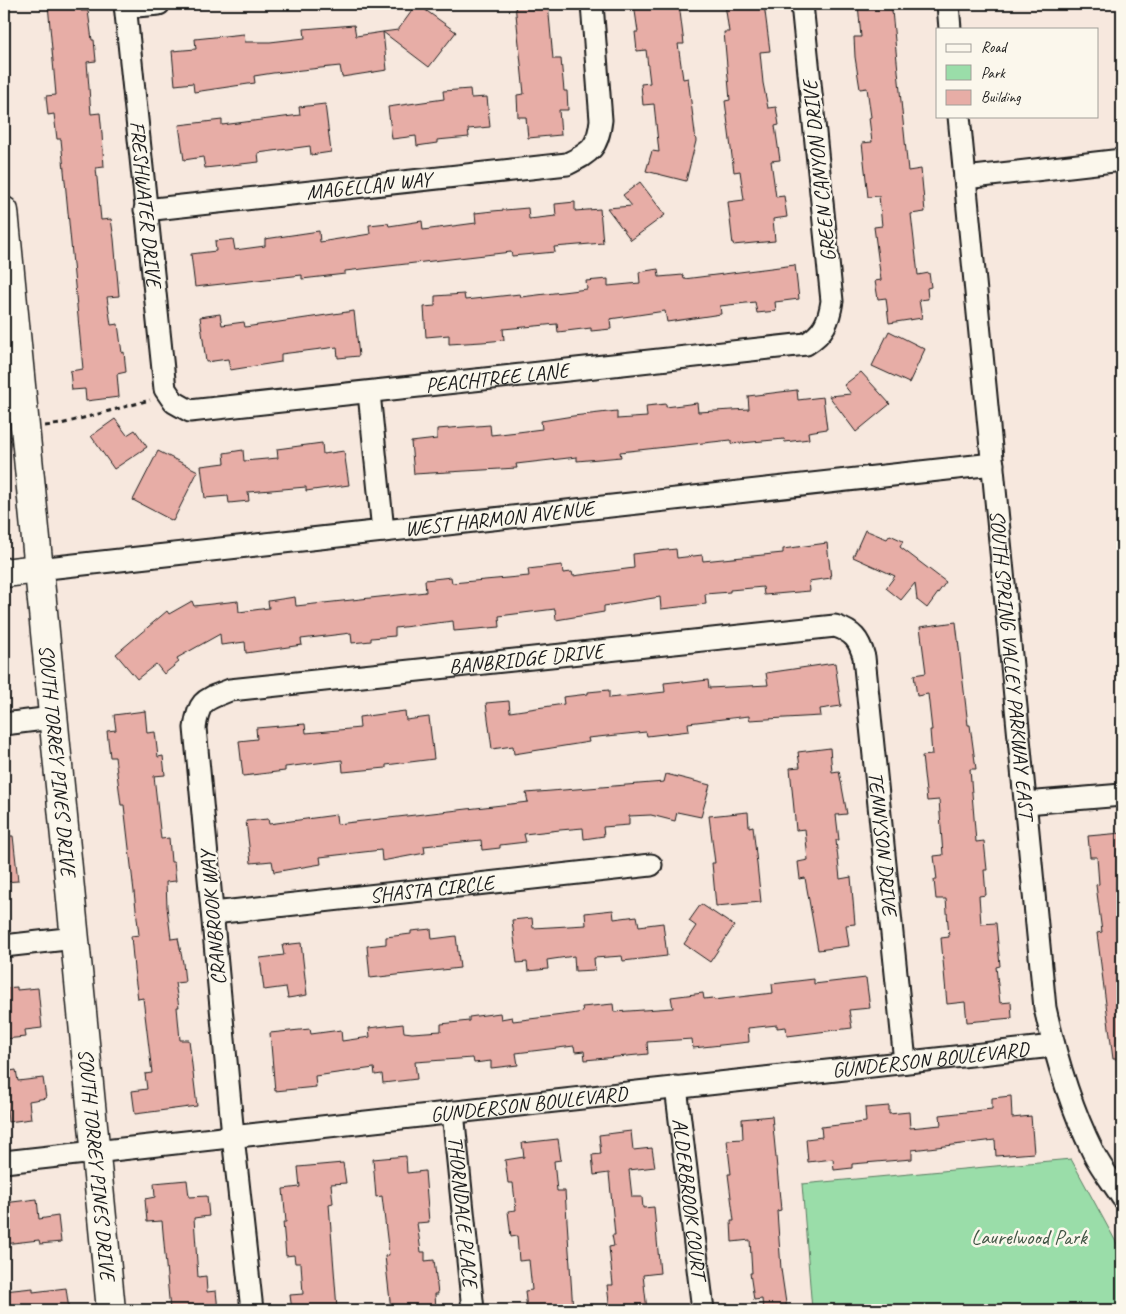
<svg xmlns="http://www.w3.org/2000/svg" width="1126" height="1314" viewBox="0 0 1126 1314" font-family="Caveat,sans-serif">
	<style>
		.green { fill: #9adda9; stroke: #5b7c62 }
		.building { fill: #e7ada6; stroke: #1c1c1c }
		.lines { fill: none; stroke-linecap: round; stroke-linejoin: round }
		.minor-casing { stroke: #1c1c1c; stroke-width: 25 }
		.major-casing { stroke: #1c1c1c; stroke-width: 31 }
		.path { stroke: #1c1c1c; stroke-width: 3; stroke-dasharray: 5 4; stroke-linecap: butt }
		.minor { stroke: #fbf7ec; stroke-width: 21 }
		.major { stroke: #fbf7ec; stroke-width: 28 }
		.labels { text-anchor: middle; stroke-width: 5; stroke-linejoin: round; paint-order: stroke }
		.street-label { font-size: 21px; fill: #1c1c1c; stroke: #fbf7ec }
		.park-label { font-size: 21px; fill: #425646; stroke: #fbf7ec }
	</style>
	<rect width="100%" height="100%" fill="#f7e8de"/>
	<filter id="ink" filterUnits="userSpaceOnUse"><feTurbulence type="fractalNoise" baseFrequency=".02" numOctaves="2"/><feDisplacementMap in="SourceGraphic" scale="10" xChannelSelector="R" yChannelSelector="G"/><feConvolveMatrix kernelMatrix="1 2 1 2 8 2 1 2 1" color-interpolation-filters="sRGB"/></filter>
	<g filter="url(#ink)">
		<!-- green -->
		<path class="green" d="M1071 1159 1122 1253V1310H812L802 1184Z"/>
		<!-- building -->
		<path class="building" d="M48 4H81V11H88L92 40H94L96 61 87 62 91 114 100 113 102 134 104 167 96 168 101 220 111 219 114 239 119 296 107 297 111 325 118 324 122 353 124 352 126 372 117 374 119 397 86 401 85 389 72 390 70 371 83 369 61 139H57L54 114 48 115 46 96 56 95Z
			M417 4 456 32 429 67 383 32 398 30Z
			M515 4H548L553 59H561L564 91H567L568 110H559L561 135 528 138 526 117H518L517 95 524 94Z
			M634 4H679L684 44H678L683 79 688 78 696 141 686 181 646 171 652 151 659 152 654 104 643 105 641 84 650 83 646 50 637 51 635 32H638Z
			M725 4H764L770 51 760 52 763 83 768 108 776 107 779 125 775 126 780 160 771 161 776 197 784 196 787 217 773 219 775 241 733 245 728 202 744 200 740 171 734 172 725 101 730 100 724 32H729Z
			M858 4H890L892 11 908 171 921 169 925 212 911 214 918 275 929 273 931 287 927 288 928 299 919 300 922 318 889 323 886 298 878 299 875 281 881 280 874 227 882 226 879 196 868 197 862 143 872 142 869 118 871 117 867 88 860 89 855 57 854 37H861Z
			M354 25 356 36 383 32 387 70 342 77 340 66 273 73 254 76 255 83 194 92 193 83 175 85 172 51 196 49 195 39 244 34 245 42H270L305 38 304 29Z
			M470 89 471 98 487 97 490 127 468 129 469 137 437 140V143L417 146 416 136 392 139 388 107 444 99 443 91Z
			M325 104 331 152 311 155 310 146 258 153 259 162 205 168 203 157 184 160 179 125 222 120V125L300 115 299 107Z
			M640 182 665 215 631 240 607 208 632 206 623 195Z
			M575 202V211L600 209 603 243 554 247 555 252 512 256 511 252 345 271V274L302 279V275L195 287 191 254 216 251 215 241 233 239 235 250 265 246V239L319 231 320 242 370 234 369 225 388 223 389 226 422 221 423 230 476 223 475 213 493 211 528 208 529 219 556 216 555 204Z
			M795 265 799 299 775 302 776 311 757 313 755 302 720 306 721 314 667 322 665 311 610 319 611 329 591 331V328L558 332 557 324 503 329 504 340 482 342 449 344V335L426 337 424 307 435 306V296L464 294 465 300 520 294 521 297 587 289 586 281 608 279V286L640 283 639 272 658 269 659 277 683 275 684 279Z
			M354 311 359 356 338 358 337 347 281 354V362L230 370 228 359 206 362 200 317 220 314 222 325 244 322 245 327Z
			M889 331 925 349 909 383 872 366Z
			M861 372 890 404 856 432 829 396 851 394 844 385Z
			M797 390 798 400 823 397 827 429 808 432 809 439 785 442 784 439 731 444V440L620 452 621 457 577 461V457L516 464 517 468 414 474 411 442 437 439V429L490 425 491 435 518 432 542 429 541 421 573 416 617 411V419L647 417 646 406 666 404V407L697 403 698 412 749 409 748 396Z
			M115 419 127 435 135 430 147 447 114 469 91 436Z
			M322 443 323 454 344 451 349 485 306 491V487L248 492 249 501 229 503 228 496 205 498 201 466 225 463 224 453 243 450 244 461 278 458 277 449Z
			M158 451 198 471 173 521 133 500Z
			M865 530 887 539 890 535 903 541 900 547 946 582 927 608 917 600 915 583 901 600 886 588 895 576 853 557Z
			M827 543 831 578 809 581 810 591 764 595 763 587 730 590V592L705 594 706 604 661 609 660 597 604 606V612L556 620 555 609 499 616 500 627 454 631 453 621 395 628V636L371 638V641L352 643 351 633 301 639 302 645 246 653 245 642 221 645 220 634 177 658 179 662 164 674 156 664 137 679 116 654 167 611 169 614 192 601 194 606 238 601 239 612 269 608 268 601 295 597 296 606 426 592 425 580 451 577 452 583 529 576 528 569 562 565 563 573 572 572 573 576 634 568 633 554 676 549 677 558 702 555 703 561 783 553V549Z
			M956 622 968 725H970L976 769H970L976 842 984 841 987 870H984L986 895 979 896 981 924 996 923 1000 966 996 967 1000 1003 1011 1002 1012 1018 967 1022 965 1002 947 1004 941 938 949 937 946 899H936L934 880H937L934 856 943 855 939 800 927 801 922 756 932 755 930 730H932L928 694 917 696 914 675 926 673 920 627Z
			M835 663 841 706 820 709 821 716 749 720V716L688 723 689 731 647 736 646 732 588 738 589 742 514 754 513 746 492 749 486 703 509 701 510 712 564 704 563 697 588 694V692L609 690V698L665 692 664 683 683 681V683L708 680 709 688 768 685 766 673Z
			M145 711 147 733 155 732 158 757 163 756 165 775 154 776 161 839 169 838 171 862H174L176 881 166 882 167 907 171 939 178 938 183 963 185 982 175 983 179 1007H177L180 1040H189L197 1106 135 1114 132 1091 147 1089 145 1074 152 1073 143 998 138 999 134 969 131 936 139 935 124 805H121L115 757H110L107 731 116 730 114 715Z
			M405 711 406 720 429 717 434 759 386 765V768L343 772 342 760 285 767V771L243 776 239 741 257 739 256 728 305 724 306 733 360 728 359 717Z
			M830 748 832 772 839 771 847 814 836 815 839 840H836L840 879 851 877 855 924 846 925 849 946 818 950 805 878 800 879 798 862 808 860 805 829 796 830 790 768 800 767 798 752Z
			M666 774 710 785 701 817 677 812 675 821 651 815 629 816V825L603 827 604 836 584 839 583 828 560 830 524 834 526 842 500 845V848L482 850 481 840 424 846 425 853 382 861 381 850 320 857 321 864 274 872 272 861 251 863 246 821 268 819 269 824 336 815 337 824 528 802 526 793 664 782Z
			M748 812 749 827 753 826 761 902 716 906 712 863H715L709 816Z
			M1122 833V1059H1113L1097 933 1102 932 1096 885 1099 884 1097 857H1090L1088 836Z
			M4 836H13L18 881 4 882Z
			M701 904 734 926 710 962 684 944 696 926 689 921Z
			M613 910 614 919 637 916 639 926 663 923 667 956 623 961 622 956 594 958 595 970 575 971 574 956 547 960 548 969 528 971 527 962 517 963 512 920 532 918 533 928 586 925 585 913Z
			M431 929 432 939 456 936 460 968 370 978 367 946 386 944V937L411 934V931Z
			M301 943 307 995 288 998 286 987 264 990 260 958 284 955 282 945Z
			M866 978 870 1008 849 1010 852 1028 787 1036 786 1027 777 1028V1025L748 1028 749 1042 693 1048 692 1039 647 1042 648 1054 585 1060 584 1051 575 1052 574 1046 516 1053 518 1065 491 1068V1061L474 1063 473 1058 415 1062 417 1079 383 1083 382 1074 375 1075 374 1068 315 1076 316 1087 275 1091 270 1033 310 1029 311 1034 341 1030 342 1041 370 1037 369 1028 403 1024 404 1032 412 1033 441 1031V1024L469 1021V1017L500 1013 501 1019 512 1017 513 1021 571 1014 583 1012 582 1007 613 1004 614 1012 673 1008 671 997 703 993 704 999 713 998 714 1000 773 993 772 984 814 979V984Z
			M17 987V990L38 988 42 1028 25 1030 26 1037 4 1039V988Z
			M16 1070 18 1081 43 1078 46 1098 29 1101 31 1119 8 1122 4 1072Z
			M1011 1096 1012 1118 1031 1116 1034 1153 996 1156 995 1140 912 1150V1159L852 1164V1168L834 1170 833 1159 808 1162 806 1139 822 1137 821 1127 866 1122 865 1108 889 1106V1114L909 1112 910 1128 941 1125 940 1115 992 1109V1098Z
			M772 1116 781 1210 777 1211 781 1269 787 1310H763L762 1299 754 1300 750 1273H752L750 1240 732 1242 731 1221H734L728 1174H731L727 1140 743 1139 742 1119Z
			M631 1131 633 1150 652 1148 655 1167 629 1170 632 1197H642L643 1208 654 1207 660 1273 643 1275 647 1310H610L607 1285H613L609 1247 614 1246 612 1235H615L609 1173 594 1175 592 1155 601 1154 599 1135Z
			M558 1139 561 1160 554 1161 557 1191H565L573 1310H527L525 1291 532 1290 529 1260 519 1261 517 1236 511 1237 508 1211 516 1210 513 1183H508L505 1160 524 1157 522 1143Z
			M406 1156 407 1173 425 1171 429 1222 417 1223 421 1252H425V1261L434 1260 438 1294H435L436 1310H391L385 1256 389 1255 382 1196 376 1197 373 1159Z
			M343 1163 346 1183 331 1184 333 1203 329 1204 337 1309 292 1310 290 1295 303 1294 301 1263H295L294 1255 286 1256 283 1222H286L283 1189 300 1187 298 1167Z
			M187 1180 189 1197 207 1196 209 1216 194 1218 198 1277 206 1276 207 1292 216 1291 218 1310H170L162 1221 147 1222 145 1199 155 1197 154 1183Z
			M37 1199 39 1219 58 1216 61 1242 40 1244 39 1240 4 1244V1203Z
			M33 1288V1292L66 1288 69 1310H4V1291Z"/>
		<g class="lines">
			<!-- minor casing -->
			<g class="minor-casing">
				<g id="minor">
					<path id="s1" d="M125 4 165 389 174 402 190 411 806 344C824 333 829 321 832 301L802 4"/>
					<path d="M948 4 950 29"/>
					<path d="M125 7 159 4"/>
					<path id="s2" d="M959 116 1045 1008C1056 1058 1070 1106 1093 1152 1101 1168 1113 1183 1122 1197"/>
					<path d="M965 178 1122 160"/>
					<path id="s3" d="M145 210 567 164C591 152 598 148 601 120L592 4"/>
					<path d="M369 393 383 531"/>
					<path id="s4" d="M38 569 993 464"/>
					<path d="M4 724 52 718"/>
					<path d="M1026 803 1122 795"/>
					<path id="s5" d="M213 913 651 865"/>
					<path d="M4 946 75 938"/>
					<path id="s6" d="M676 1087 703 1310"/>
					<path id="s7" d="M453 1112 473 1310"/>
					<path id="s8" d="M4 1162 1053 1046"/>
					<path id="s9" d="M252 1310 233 1136 195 728C199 699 205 700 230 690L835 626C853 632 859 639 864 657L905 1062"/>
				</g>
			</g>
			<!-- major casing -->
			<g class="major-casing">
				<g id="major">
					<path id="s10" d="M4 211 111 1310"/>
					<path d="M4 573 38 569"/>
				</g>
			</g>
			<!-- path -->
			<path class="path" d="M45 426 61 424 150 400"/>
			<!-- minor -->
			<use href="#minor" class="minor"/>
			<!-- major -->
			<use href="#major" class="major"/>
		</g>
	</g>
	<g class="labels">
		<!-- street labels -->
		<g class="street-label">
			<text transform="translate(819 171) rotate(-96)" y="7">GREEN CANYON DRIVE</text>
			<text dy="7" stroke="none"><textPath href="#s3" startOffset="225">MAGELLAN WAY</textPath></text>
			<text dy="7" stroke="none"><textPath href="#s1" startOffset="201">FRESHWATER DRIVE</textPath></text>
			<text dy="7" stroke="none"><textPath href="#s1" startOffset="730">PEACHTREE LANE</textPath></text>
			<text dy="7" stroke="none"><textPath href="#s4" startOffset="464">WEST HARMON AVENUE</textPath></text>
			<text dy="7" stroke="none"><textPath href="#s9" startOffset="939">BANBRIDGE DRIVE</textPath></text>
			<text dy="7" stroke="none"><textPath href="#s2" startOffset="551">SOUTH SPRING VALLEY PARKWAY EAST</textPath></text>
			<text dy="7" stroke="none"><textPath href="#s10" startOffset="552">SOUTH TORREY PINES DRIVE</textPath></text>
			<text dy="7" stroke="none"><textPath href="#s9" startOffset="1482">TENNYSON DRIVE</textPath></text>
			<text dy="7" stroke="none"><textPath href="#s5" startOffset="220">SHASTA CIRCLE</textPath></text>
			<text transform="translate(213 918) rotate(-95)" y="7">CRANBROOK WAY</text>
			<text dy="7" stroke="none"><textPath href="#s8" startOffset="932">GUNDERSON BOULEVARD</textPath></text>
			<text dy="7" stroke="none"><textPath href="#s8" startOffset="528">GUNDERSON BOULEVARD</textPath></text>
			<text dy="7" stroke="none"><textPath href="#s10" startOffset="958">SOUTH TORREY PINES DRIVE</textPath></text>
			<text dy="7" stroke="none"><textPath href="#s6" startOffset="112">ALDERBROOK COURT</textPath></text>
			<text dy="7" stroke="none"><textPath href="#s7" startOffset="100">THORNDALE PLACE</textPath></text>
		</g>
		<!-- park labels -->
		<g class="park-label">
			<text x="1029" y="1244">Laurelwood Park</text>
		</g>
	</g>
	<!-- margin -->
	<rect width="1126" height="1314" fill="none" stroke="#fbf7ec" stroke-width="20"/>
	<rect x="10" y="10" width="1106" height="1294" fill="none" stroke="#1c1c1c" stroke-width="2" filter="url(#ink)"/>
	<!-- legend -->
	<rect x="936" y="28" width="162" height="90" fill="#fbf7ec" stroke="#a29f99"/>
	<rect x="946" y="44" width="25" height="8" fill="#fbf7ec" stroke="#a29f99"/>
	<text x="981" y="52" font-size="15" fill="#1c1c1c">Road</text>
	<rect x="946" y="65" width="25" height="15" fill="#9adda9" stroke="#a29f99"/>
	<text x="981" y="78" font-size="15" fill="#1c1c1c">Park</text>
	<rect x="946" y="90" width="25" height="15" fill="#e7ada6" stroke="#a29f99"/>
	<text x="981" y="102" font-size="15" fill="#1c1c1c">Building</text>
</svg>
